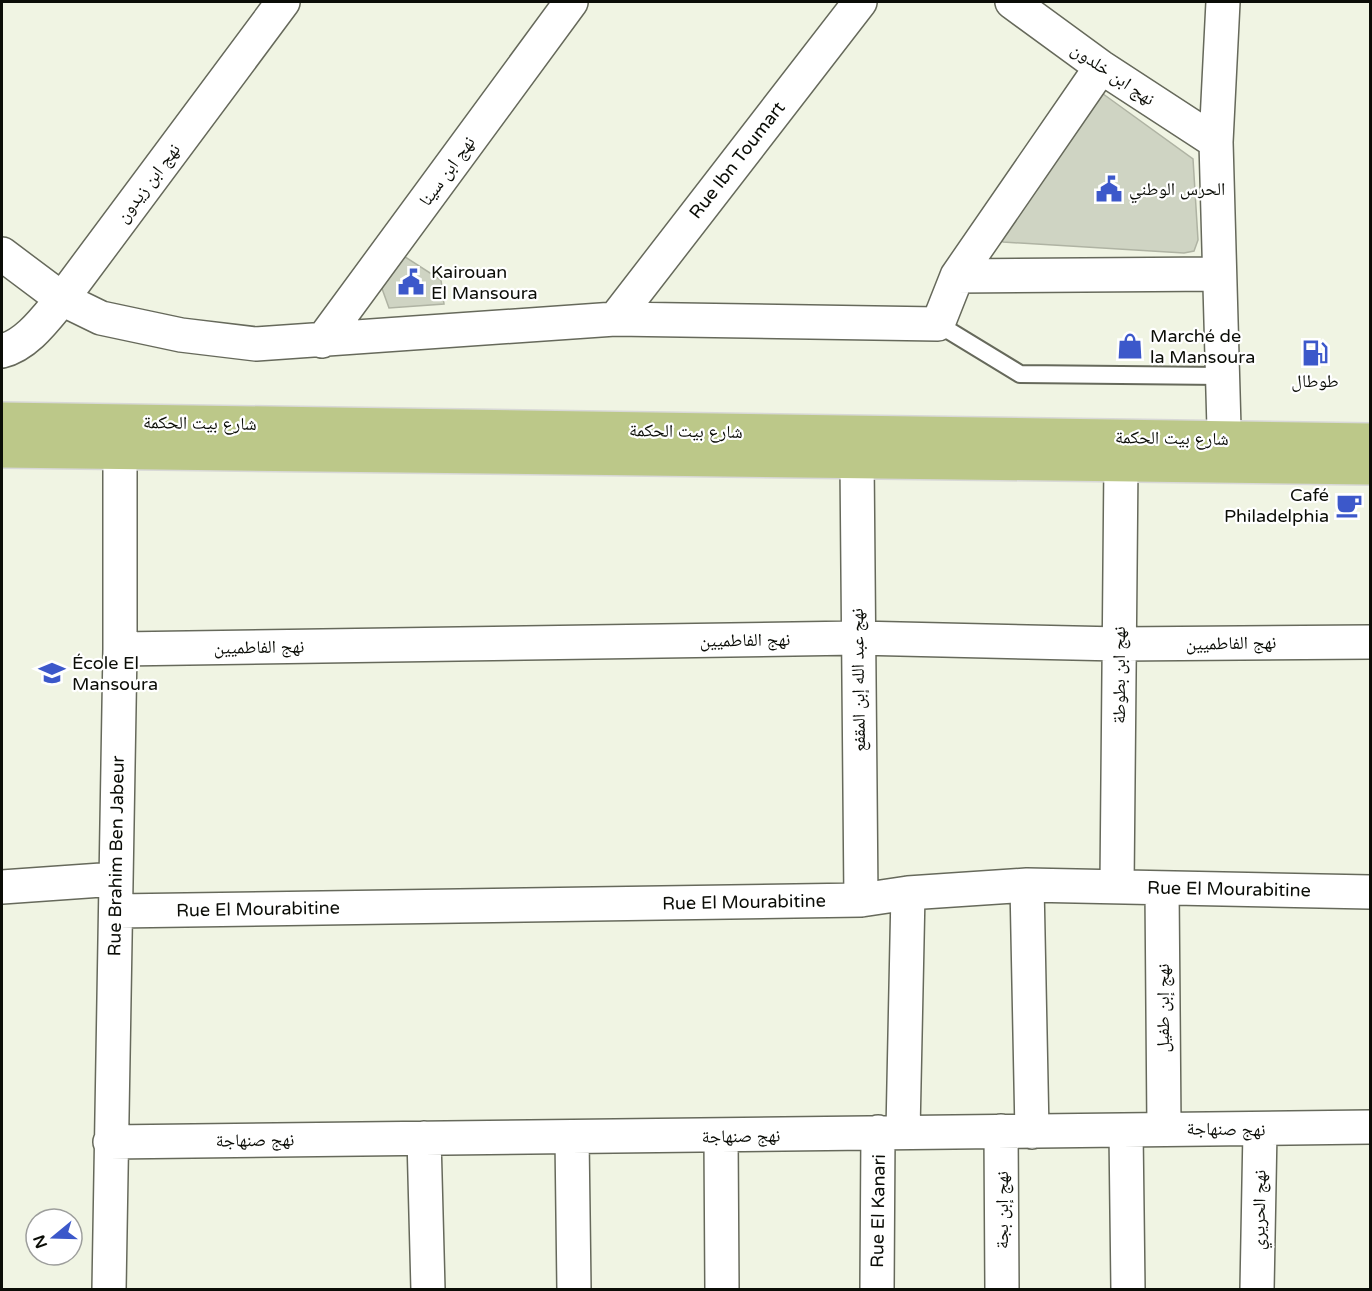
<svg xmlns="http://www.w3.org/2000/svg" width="1372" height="1291" viewBox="0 0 1372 1291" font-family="'Varela Round','Noto Naskh Arabic',sans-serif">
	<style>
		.building { fill: #cfd4c3; stroke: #afb3a3; stroke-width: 1.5 }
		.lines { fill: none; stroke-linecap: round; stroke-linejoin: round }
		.lane-casing { stroke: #66695b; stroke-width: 20 }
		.street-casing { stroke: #66695b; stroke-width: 36 }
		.primary-casing { stroke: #d8d8d7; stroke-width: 36 }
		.lane { stroke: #fff; stroke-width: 16 }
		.street { stroke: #fff; stroke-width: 33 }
		.primary { stroke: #bcc889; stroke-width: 33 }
		.labels { text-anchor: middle; stroke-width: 4.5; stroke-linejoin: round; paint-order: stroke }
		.street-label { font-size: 18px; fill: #0b0d07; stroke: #fff }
		.poi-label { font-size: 18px; fill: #0b0d07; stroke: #fff; text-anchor: start }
	</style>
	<rect width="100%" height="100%" fill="#f0f4e3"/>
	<!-- building -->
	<path class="building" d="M1099 91 1193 159 1198 240 1194 251 1184 253 1003 242 997 232Z
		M399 253 441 280 444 304 389 308 380 283Z"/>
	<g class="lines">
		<!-- lane casing -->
		<g class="lane-casing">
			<path id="lane" d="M938 324 1020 374 1222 376"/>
		</g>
		<!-- street casing -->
		<g class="street-casing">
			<path id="street" d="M1012 2 1101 67 1216 142
				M1223 2 1216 142 1225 464
				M2 254 62 299 101 318 181 335 256 344 615 319 938 324 957 276 1101 67
				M957 276 1219 274
				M615 319 860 2
				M322 341 571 2
				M2 351C27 345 46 318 62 299L283 2
				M857 460 861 900
				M120 649 857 638 1119 644 1370 642
				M1027 885 1032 1132
				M1117 886 1121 463
				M2 887 116 879
				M1162 888 1164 1128
				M116 911 861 900 908 893 1027 885 1370 892
				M903 1131 908 893
				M1001 1131 1002 1290
				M1126 1131 1128 1290
				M572 1137 574 1290
				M721 1137 722 1290
				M424 1138 428 1290
				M110 1142 1370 1127
				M109 1290 120 649V424
				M877 1290 878 1132
				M1257 1290 1260 1130"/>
		</g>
		<!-- primary casing -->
		<g class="primary-casing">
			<path id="primary" d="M2 419 1370 440
				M2 451 1370 468"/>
		</g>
		<!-- lane -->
		<use href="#lane" class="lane"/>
		<!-- street -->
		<use href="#street" class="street"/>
		<!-- primary -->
		<use href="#primary" class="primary"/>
	</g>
	<!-- icons -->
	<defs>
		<g id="civic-bare" transform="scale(2.07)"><path d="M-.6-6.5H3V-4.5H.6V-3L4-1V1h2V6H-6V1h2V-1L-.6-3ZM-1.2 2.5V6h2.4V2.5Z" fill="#3c58ca" stroke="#fff" stroke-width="2.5" paint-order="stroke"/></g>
		<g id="shop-bare" transform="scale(2.07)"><path d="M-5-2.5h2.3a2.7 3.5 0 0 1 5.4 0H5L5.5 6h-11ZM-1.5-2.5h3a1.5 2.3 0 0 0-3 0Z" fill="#3c58ca" stroke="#fff" stroke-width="2.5" paint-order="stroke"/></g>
		<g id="fuel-bare" transform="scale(2.07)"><path d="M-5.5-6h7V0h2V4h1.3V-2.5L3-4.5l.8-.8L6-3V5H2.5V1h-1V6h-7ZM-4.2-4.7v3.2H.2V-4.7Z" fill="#3c58ca" stroke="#fff" stroke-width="2.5" paint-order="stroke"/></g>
		<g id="cafe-bare" transform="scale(2.07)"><path d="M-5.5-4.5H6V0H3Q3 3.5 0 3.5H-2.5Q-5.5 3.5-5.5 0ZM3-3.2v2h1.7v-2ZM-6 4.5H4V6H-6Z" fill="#3c58ca" stroke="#fff" stroke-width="2.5" paint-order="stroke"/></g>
		<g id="school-bare" transform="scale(2.07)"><path d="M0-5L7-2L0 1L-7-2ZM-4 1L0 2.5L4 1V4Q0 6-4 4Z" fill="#3c58ca" stroke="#fff" stroke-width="2.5" paint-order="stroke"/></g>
	</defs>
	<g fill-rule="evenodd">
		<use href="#civic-bare" x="1109" y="189"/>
		<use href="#civic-bare" x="411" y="282"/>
		<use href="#shop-bare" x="1130" y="346"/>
		<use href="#fuel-bare" x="1315" y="353"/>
		<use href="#cafe-bare" x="1349" y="505"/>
		<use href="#school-bare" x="52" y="673"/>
	</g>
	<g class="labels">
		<!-- street labels -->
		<g class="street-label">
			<text transform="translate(1113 74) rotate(34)" y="6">نهج ابن خلدون</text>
			<text transform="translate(737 160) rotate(-52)" y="6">Rue Ibn Toumart</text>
			<text transform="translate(447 171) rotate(-54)" y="6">نهج ابن سينا</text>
			<text transform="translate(148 183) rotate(-53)" y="6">نهج ابن زيدون</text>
			<text transform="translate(200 423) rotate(1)" y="6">شارع بيت الحكمة</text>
			<text transform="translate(686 431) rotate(1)" y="6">شارع بيت الحكمة</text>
			<text transform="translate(1172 438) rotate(1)" y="6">شارع بيت الحكمة</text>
			<text transform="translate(745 640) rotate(-1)" y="6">نهج الفاطميين</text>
			<text transform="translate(1231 643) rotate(-1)" y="6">نهج الفاطميين</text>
			<text transform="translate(259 647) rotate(-1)" y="6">نهج الفاطميين</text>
			<text transform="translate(1119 675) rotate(-90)" y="6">نهج ابن بطوطة</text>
			<text transform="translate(858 680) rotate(-91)" y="6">نهج عبد الله إبن المقفع</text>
			<text transform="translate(116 856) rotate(-89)" y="6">Rue Brahim Ben Jabeur</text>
			<text transform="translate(1229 889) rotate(1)" y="6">Rue El Mourabitine</text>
			<text transform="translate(744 902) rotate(-1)" y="6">Rue El Mourabitine</text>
			<text transform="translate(258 909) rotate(-1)" y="6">Rue El Mourabitine</text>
			<text transform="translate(1163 1008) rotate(-90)" y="6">نهج إبن طفيل</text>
			<text transform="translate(1226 1129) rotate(1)" y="6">نهج صنهاجة</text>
			<text transform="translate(741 1136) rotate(-1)" y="6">نهج صنهاجة</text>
			<text transform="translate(255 1140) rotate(-1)" y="6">نهج صنهاجة</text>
			<text transform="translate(1002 1210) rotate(-90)" y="6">نهج إبن بجة</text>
			<text transform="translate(1259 1210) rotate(-89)" y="6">نهج الحريري</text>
			<text transform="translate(878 1211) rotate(-89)" y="6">Rue El Kanari</text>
		</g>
		<!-- poi labels -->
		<g class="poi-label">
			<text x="1129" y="195">الحرس الوطني</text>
			<text x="431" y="278">Kairouan<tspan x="431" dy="21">El Mansoura</tspan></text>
			<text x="1150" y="342">Marché de<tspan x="1150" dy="21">la Mansoura</tspan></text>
			<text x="1315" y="387" text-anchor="middle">طوطال</text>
			<text x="1329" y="501" text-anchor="end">Café<tspan x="1329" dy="21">Philadelphia</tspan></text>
			<text x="72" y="669">École El<tspan x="72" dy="21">Mansoura</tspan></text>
		</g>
	</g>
	<!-- border -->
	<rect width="1372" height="1291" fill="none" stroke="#0b0d07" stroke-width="6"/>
	<!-- north arrow -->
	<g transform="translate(54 1237) rotate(251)"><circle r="28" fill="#ffffff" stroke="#9d9e9c" stroke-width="1.5"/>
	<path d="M0-4.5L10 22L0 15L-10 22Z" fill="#3c58ca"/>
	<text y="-9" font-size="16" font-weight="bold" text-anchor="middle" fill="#0b0d07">N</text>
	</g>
</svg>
